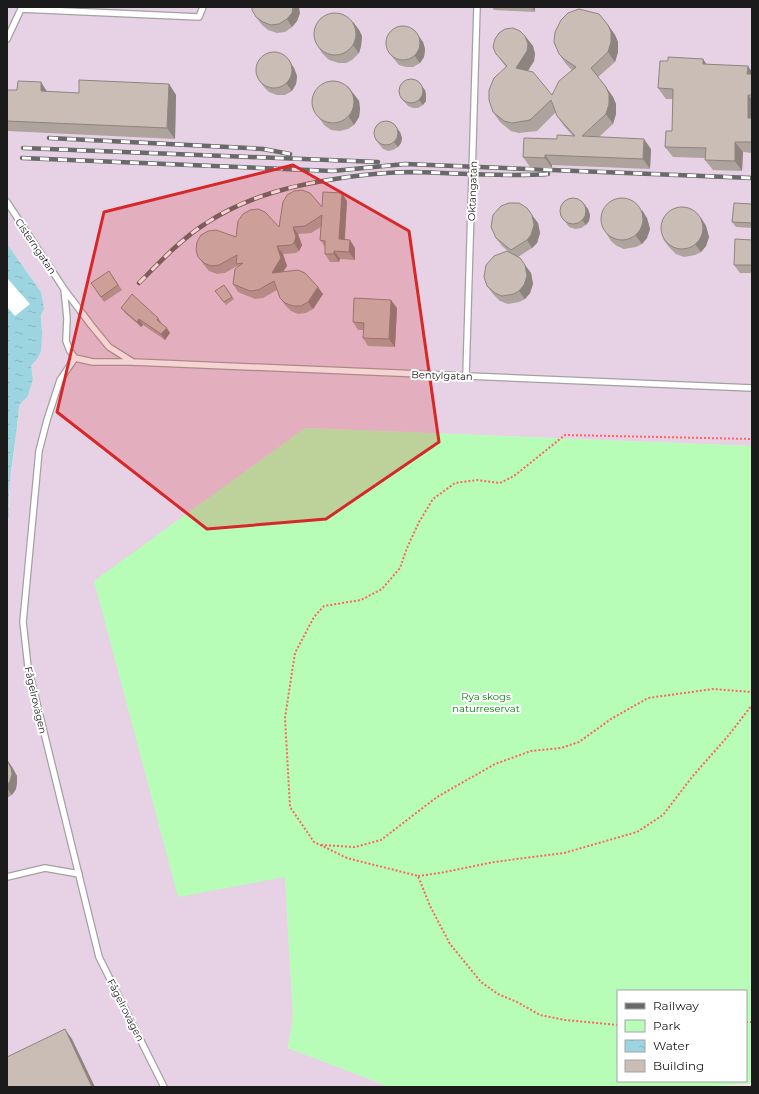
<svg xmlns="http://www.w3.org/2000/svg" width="759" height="1094" viewBox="0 0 759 1094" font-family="Montserrat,sans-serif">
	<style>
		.industrial { fill: #e7d1e5 }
		.park { fill: #b7fdb8; fill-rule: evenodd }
		.water { fill: url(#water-ripples) }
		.pier { fill: #fff }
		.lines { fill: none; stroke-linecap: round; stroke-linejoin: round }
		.lane-casing { stroke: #a2a2a2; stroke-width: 8 }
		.path { stroke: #ff645f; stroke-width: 2; stroke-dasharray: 2 2; stroke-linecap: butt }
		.lane { stroke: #fff; stroke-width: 5.5 }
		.rail-casing { stroke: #696969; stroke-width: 4.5 }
		.rail { stroke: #fff; stroke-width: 3; stroke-dasharray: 9; stroke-linecap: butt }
		.wall { fill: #aea39d }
		.shaded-wall { fill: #8d847f }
		.building { fill: #cabdb6; stroke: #8d847f }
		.marked { fill: #d62828; fill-opacity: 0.2; stroke: #d62828; stroke-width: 3; stroke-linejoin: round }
		.labels { text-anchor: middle; stroke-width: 4; stroke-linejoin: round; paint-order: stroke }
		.street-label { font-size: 10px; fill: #1b1b1b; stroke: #fff }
		.park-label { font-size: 10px; fill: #037f04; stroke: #fff }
	</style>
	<defs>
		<pattern id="water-ripples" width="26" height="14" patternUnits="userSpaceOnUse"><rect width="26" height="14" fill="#9cd5df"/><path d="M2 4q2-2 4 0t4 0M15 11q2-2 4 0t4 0" fill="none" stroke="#86b6bf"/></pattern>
	</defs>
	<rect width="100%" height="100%" fill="#eee8df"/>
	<!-- industrial -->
	<path class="industrial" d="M7 7H752V446L305 428 285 877 293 1015 288 1048 390 1087H7V521L9 516 10 482 18 422 19 405 28 396 33 379 31 366 37 359 42 335 41 292 7 244Z"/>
	<!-- park -->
	<path class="park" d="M305 428 752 446V1083L701 1087H390L288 1048 293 1015 285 877 178 897 94 581ZM618 991H746V1081H618Z"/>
	<!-- water -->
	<path class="water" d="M7 244 41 292 44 309 41 315 42 335 41 351 37 359 31 366 33 379 28 396 19 405C17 442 7 479 9 516L7 521Z"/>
	<!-- pier -->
	<path class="pier" d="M7 278 30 304 15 316 7 307Z"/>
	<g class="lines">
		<!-- lane casing -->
		<g class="lane-casing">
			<path id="lane" d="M7 39 21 9 199 17 203 7
				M7 202 64 289 91 325 109 347 133 362
				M64 289 67 318 66 341 70 351 75 358
				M466 376 477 7
				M7 877 45 868 79 874
				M164 1087 99 957 28 667 23 622 39 451 47 420 60 380 75 358 93 362H133L752 388"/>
		</g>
		<!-- path -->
		<path class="path" d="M321 845 355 847 381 840 437 797 495 764 531 751 561 748 579 742 611 719 648 698 713 689 752 692
			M418 876 440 873 494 862 564 853 637 832 663 815 692 777 728 736 752 705
			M746 1022H752
			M618 1025 565 1020 540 1015 517 1002 498 994 481 982 450 944 430 906 418 876 347 858 314 842 290 807 285 718 295 653 314 617 324 606 361 600 382 589 400 568 407 548 419 522 433 499 455 483 477 480 500 483 514 476 565 435 752 439"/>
		<!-- lane -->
		<use href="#lane" class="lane"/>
		<!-- rail casing -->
		<g class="rail-casing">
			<path id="rail" d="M49 138 248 148 263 149 290 154
				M23 148 378 162
				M22 158 333 171 405 164 752 178
				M139 283C160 262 180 240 205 224 248 195 298 184 348 177 370 174 392 172 415 172 459 173 503 177 548 174"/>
		</g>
		<!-- rail -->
		<use href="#rail" class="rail"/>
	</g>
	<!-- wall -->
	<path class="wall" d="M492 7H535V12L494 10Z
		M300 13 297 21 292 27 285 32 277 33 268 30 262 25 256 17Z
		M353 22 359 30 362 36 361 46 359 53 352 60 346 63H339L329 60 322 53 317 45Z
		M608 25 615 35 618 42V52L615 62 598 77 613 97 616 104V114L613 124 599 137 651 149 650 169 552 165V168L530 167 523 157 557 139 573 136 564 126 557 116 556 112 537 131 519 133 511 131 500 122 493 112 506 67 496 54 525 36 533 46 535 54 534 61 528 71 552 95 572 70 566 64 559 54Z
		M417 34 423 42 425 49 424 57 420 63 413 67H406L399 65 394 59 388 51Z
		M707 64 752 72V153L743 152 742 171 713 170 705 160V158L673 157 665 147 672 131 673 99H666L658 88Z
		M294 68 297 76 296 84 292 91 285 95H277L269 92 264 87 258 79Z
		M169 84 176 95 175 139 7 131V90L79 93Z
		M348 86 359 101 360 109 359 117 354 125 348 129 340 131 331 130 324 125 314 110Z
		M425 90 426 95V101L423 105 418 108H413L408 106 400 97Z
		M400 132 402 138 401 143 398 147 393 150 388 151 383 149 375 139Z
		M347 201 345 240 355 248V260L340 259 339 262H330L325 254V247L320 240 321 227 311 233 298 234 302 245 299 251 296 253 283 254 287 266 283 272 323 294 313 309 306 313 298 314 291 311 285 305 280 298 277 290 263 298 255 299 238 292 233 284 238 267 237 266 225 273 217 274 209 271 204 265 198 257 236 237 279 227 322 207Z
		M584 204 588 209 590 215 589 221 586 225 581 228 575 229 569 227 562 217Z
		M752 204V228L736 227 732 222Z
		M647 218 650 229 647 238 642 244 636 247 624 249 617 246 611 241 606 233Z
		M701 218 706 226 709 237 706 246 701 252 695 255 684 257 676 254 669 247 663 239Z
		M538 223 540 233 537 243 532 248 518 257 531 273 533 284 530 293 525 299 519 302 508 304 500 301 493 294 487 286 509 252 502 246 496 238Z
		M752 240V273H740L734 265Z
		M109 271 122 290 104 302 91 283Z
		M224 285 234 299 226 305 215 291Z
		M121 308 162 324 170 333 165 340 143 325 141 327 125 313Z
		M397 308 395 347 368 346 363 338V330H358L353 322Z
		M7 760 12 767 17 776V782L16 789 12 795 7 798Z"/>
	<!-- shaded-wall -->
	<path class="shaded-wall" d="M293 7H299L300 13 297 21 292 27 287 19Z
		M532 7H535V12Z
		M353 22 359 30 362 36 361 46 359 53 353 45Z
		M608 25 615 35 618 42V52L615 62 608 52Z
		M417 34 423 42 425 49 424 57 420 63 414 55Z
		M525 36 533 46 535 54 534 61 523 78 516 68Z
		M703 59 710 69 703 64Z
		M289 60 294 68 297 76 296 84 292 91 286 83Z
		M748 66 752 72V81L747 74Z
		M41 82 48 93 41 91Z
		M169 84 176 95 175 139 167 128Z
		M421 85 425 90 426 95V101L423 105 419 100Z
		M606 87 613 97 616 104V114L613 124 606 114Z
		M353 93 359 101 360 109 359 117 354 125 349 117Z
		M748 95 752 100V124L748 118Z
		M396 127 400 132 402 138 401 143 398 147 394 142Z
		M644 139 651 149 650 169 643 159Z
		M735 142 743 152 742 171 735 161Z
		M545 155 552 165V168L545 158Z
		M342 193 347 201 344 247 339 239Z
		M584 204 588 209 590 215 589 221 586 225 582 220Z
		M642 210 647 218 650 229 647 238 642 244 636 236Z
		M532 215 538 223 540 233 537 243 532 248 527 240Z
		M701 218 706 226 709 237 706 246 701 252 695 244Z
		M293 227 298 234 302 245 299 251 294 243Z
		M350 240 355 248V260L349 252Z
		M277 246 283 254 287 266 277 280 272 273Z
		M334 251 340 259 339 262 334 254Z
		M525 265 531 273 533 284 530 293 525 299 519 291Z
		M318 287 323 294 313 309 308 302Z
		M391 300 397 308 395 347 389 339Z
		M158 318 162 324 161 325 157 320Z
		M139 319 143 325 141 327 137 322Z
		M167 328 170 333 165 340 161 334Z
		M7 760 12 767 17 776V782L16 789 12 795 7 788Z
		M65 1029 72 1039 95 1087H92Z"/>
	<!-- building -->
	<path class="building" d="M252 7H293L292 13 287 19 279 24 271 25 263 22 256 17 252 10Z
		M579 9 599 14 608 25 611 32V42L608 52 591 68 606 87 609 94V104L606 114 582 136 644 139 643 159 545 155V158L523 157 524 138 557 139V135L575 136 557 116 551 100 530 120 512 123 504 121 493 112 489 100V90L494 78 507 66 496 54 493 47 495 39 499 33 505 29 513 28 520 31 525 36 528 44 527 51 516 68 533 72 552 95 559 81 576 67 564 59 559 54 554 42 555 32 561 20 568 13Z
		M314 34a21 21 0 1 1 42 0a21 21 0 1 1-42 0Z
		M386 43a17 17 0 1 1 34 0a17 17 0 1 1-34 0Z
		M256 70a18 18 0 1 1 36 0a18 18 0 1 1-36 0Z
		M668 57 703 59V64L748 66 747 74H752V95H748V118H752V142H735V161L705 160 706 148 665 147 666 131H672L673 89 658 88 660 61H668Z
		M399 91a12 12 0 1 1 24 0a12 12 0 1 1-24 0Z
		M79 80 169 84 167 128 7 121V90H17L18 81 41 82V91L79 93Z
		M312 102a21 21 0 1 1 42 0a21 21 0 1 1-42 0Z
		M374 133a12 12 0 1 1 24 0a12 12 0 1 1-24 0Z
		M302 190 310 193 322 207 323 192 342 193 339 239 350 240 349 252 334 251V254H325V241L320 240 322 215 305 226 293 227 296 237 294 243 291 245 277 246 281 258 272 273 298 270 305 273 318 287 308 302 301 306H293L285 303 280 298 274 281 258 290 250 291 233 284 235 269 243 263 236 264 237 255 219 265 211 266 204 263 198 257 196 250 197 242 201 235 208 231 216 230 236 237 238 221 243 214 250 210 258 209 265 212 279 227 283 202 287 195 294 191Z
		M601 219a21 21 0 1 1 42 0a21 21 0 1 1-42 0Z
		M560 211a13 13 0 1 1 26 0a13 13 0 1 1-26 0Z
		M509 203H519L527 208 532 215 534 225 531 235 527 240 511 250 496 238 491 227 493 215 501 206Z
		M734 203 752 204V223L732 222Z
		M661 228a21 21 0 1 1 42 0a21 21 0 1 1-42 0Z
		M735 239 752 240V265H734Z
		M507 251 520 258 525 265 527 276 524 285 519 291 514 294 502 296 495 293 487 286 484 277 486 265 494 256Z
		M109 271 118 285 101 297 91 283Z
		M224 285 232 297 224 302 215 291Z
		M132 294 158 318 157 320 167 328 161 334 139 319 137 322 121 308Z
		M354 298 391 300 389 339 363 338 364 323 353 322Z
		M7 760 11 768 12 774 10 781 7 786Z
		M65 1029 92 1087H7V1057Z"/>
	<!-- marked area -->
	<path class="marked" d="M293 165 409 231 439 442 326 519 207 529 57 412 104 212Z"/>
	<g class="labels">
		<!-- street labels -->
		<g class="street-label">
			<text transform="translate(472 191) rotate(-88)" y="4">Oktangatan</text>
			<text transform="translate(36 246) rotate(56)" y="4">Cisterngatan</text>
			<text transform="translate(442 375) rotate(2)" y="4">Bentylgatan</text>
			<text transform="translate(36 700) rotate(77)" y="4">Fågelrovägen</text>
			<text transform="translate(126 1010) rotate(63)" y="4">Fågelrovägen</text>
		</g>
		<!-- park labels -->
		<g class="park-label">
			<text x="486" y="700">Rya skogs<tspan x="486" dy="12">naturreservat</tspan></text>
		</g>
	</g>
	<!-- border -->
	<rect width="759" height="1094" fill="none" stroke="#1b1b1b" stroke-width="16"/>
	<!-- legend -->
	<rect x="617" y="990" width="130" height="92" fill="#ffffff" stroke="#a4a4a4"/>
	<rect x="625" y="1003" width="20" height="6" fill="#696969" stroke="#a4a4a4"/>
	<text x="653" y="1010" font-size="12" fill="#1b1b1b">Railway</text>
	<rect x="625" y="1020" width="20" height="12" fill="#b7fdb8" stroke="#a4a4a4"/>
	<text x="653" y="1030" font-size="12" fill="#1b1b1b">Park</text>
	<rect x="625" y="1040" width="20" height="12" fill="url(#water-ripples)" stroke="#a4a4a4"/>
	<text x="653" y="1050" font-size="12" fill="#1b1b1b">Water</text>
	<rect x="625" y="1060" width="20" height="12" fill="#cabdb6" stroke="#a4a4a4"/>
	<text x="653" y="1070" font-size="12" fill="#1b1b1b">Building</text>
</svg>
